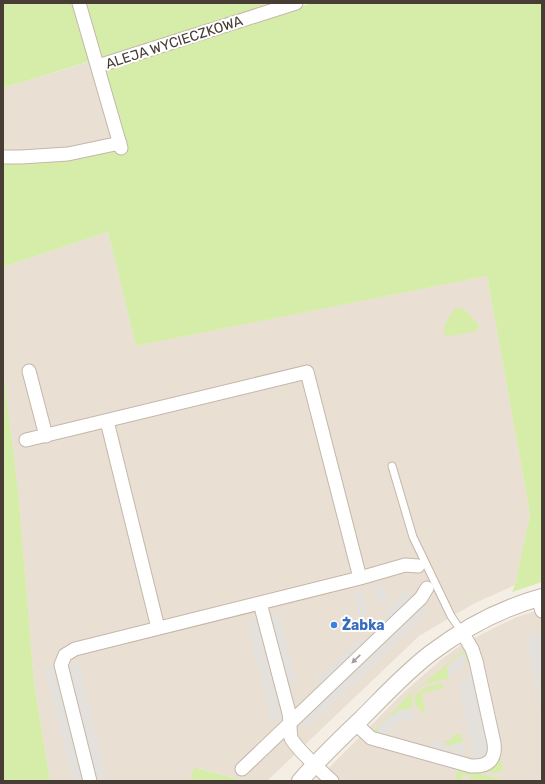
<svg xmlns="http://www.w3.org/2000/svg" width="545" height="784" viewBox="0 0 545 784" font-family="Rubik,sans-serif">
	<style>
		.residential { fill: #e9dfd2 }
		.green { fill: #d6eda9 }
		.parking { fill: #e4e1dd }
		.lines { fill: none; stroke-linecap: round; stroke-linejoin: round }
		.service-casing { stroke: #c4b7a9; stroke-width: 9 }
		.minor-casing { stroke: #c4b7a9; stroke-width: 15 }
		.tertiary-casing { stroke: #c4b7a9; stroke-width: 18 }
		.service { stroke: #fff; stroke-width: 7 }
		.minor { stroke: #fff; stroke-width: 13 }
		.tertiary { stroke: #fff; stroke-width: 16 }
		.oneway { fill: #a39e9a }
		.shop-dot { fill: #3f7fe0; stroke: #fff; stroke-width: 1.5 }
		.labels { text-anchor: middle; stroke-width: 4; stroke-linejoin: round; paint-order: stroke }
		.street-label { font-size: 14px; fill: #473d34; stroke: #fff }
		.shop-label { font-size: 14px; font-weight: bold; fill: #366cbe; stroke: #fff; text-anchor: start }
	</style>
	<rect width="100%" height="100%" fill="#f4eee5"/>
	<!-- residential -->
	<path class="residential" d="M89 62 96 67 116 137 68 148 3 151V88Z
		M108 232 136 346 487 276 530 514 515 585 473 604 419 636 267 781H244L195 767 190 781H50L34 682 18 490 3 370V267Z
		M542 609V781H316L403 693 442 659 461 645 490 630 517 617Z"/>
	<!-- green -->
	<path class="green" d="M3 3H280L3 88Z
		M312 3H542V582L512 592 515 585 530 514 487 276 136 346 108 232 3 267V161L118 147 103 71Z
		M455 308 464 309 479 325 477 331 457 335 445 336 444 326Z
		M3 370 18 490 34 682 50 781H3Z
		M465 649 469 660 467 664 465 654 460 655 447 666 448 676 450 678 424 684 411 694 413 708 396 711 399 722 397 724 395 714 391 715 378 728 380 736 373 732 408 696Z
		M443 683V688L422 693 425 715 416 705 414 696 426 687Z
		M461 734 463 742 448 746 450 756 449 755 446 743 441 742 453 739V735Z
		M499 752 503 771 493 773 483 770Z
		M194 767 244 781H190Z
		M459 767 505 781H481L475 778 474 781H469L471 776 463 774 461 781H454Z"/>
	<!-- parking -->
	<path class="parking" d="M382 583 388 603 379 605 373 586Z
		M407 590 413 598 391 619 384 612Z
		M362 591 367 614 359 616 353 593Z
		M421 605 428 613 308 728 300 720Z
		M280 614 297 683 287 686 270 617Z
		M257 620 282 720 272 722 247 622Z
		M538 632 542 634V713L527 643 528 638 531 634Z
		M358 639 367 642 320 687 315 682Z
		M465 654 467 664 450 678 447 666 460 655Z
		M79 663 107 781H73L44 669Z
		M472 674 490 746 488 756 477 761 475 759 473 754 460 688 461 682 463 679 468 675Z
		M413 708 416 718 399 722 384 737 380 736 378 728 391 715 395 714 396 711Z
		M436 740 437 743 441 742 447 743 449 755 433 751 431 741Z
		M463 742 465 749 464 754 462 756 460 757 450 756 448 746Z"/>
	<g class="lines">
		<!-- service casing -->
		<g class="service-casing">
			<path id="service" d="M392 466 413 537 451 616 462 632"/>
		</g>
		<!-- minor casing -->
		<g class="minor-casing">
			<path id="minor" d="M79 3 121 148
				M98 66 296 3
				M3 157H21L68 154 120 143
				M29 371 46 436
				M107 421 158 628
				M26 440 307 372 360 578
				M538 598 542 611
				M260 603 289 713C290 719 290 733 291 738 296 748 323 773 332 781
				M356 724 371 738 471 766C488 767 496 760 494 743L476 661 472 649 462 632
				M242 769 421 598 427 588
				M90 781 61 665 65 655 75 649 360 578 405 565 418 566"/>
		</g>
		<!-- tertiary casing -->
		<g class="tertiary-casing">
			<path id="tertiary" d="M300 781C319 759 341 738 362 718 384 696 406 672 431 653 464 628 502 608 542 597"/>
		</g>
		<!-- service -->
		<use href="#service" class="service"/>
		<!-- minor -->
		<use href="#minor" class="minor"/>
		<!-- tertiary -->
		<use href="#tertiary" class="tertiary"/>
	</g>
	<!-- one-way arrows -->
	<defs><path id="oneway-solid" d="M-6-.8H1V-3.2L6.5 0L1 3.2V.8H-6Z"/></defs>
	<use class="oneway" href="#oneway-solid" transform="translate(356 659) rotate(136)"/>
	<!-- markers -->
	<circle class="shop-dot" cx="334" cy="625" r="4"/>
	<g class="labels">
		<!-- street labels -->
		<g class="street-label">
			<text transform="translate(174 42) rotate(-18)" y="5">ALEJA WYCIECZKOWA</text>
		</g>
		<!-- shop labels -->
		<g class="shop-label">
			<text x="342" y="630">Żabka</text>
		</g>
	</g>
	<!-- border -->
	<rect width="545" height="784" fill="none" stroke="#473d34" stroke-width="8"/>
</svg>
